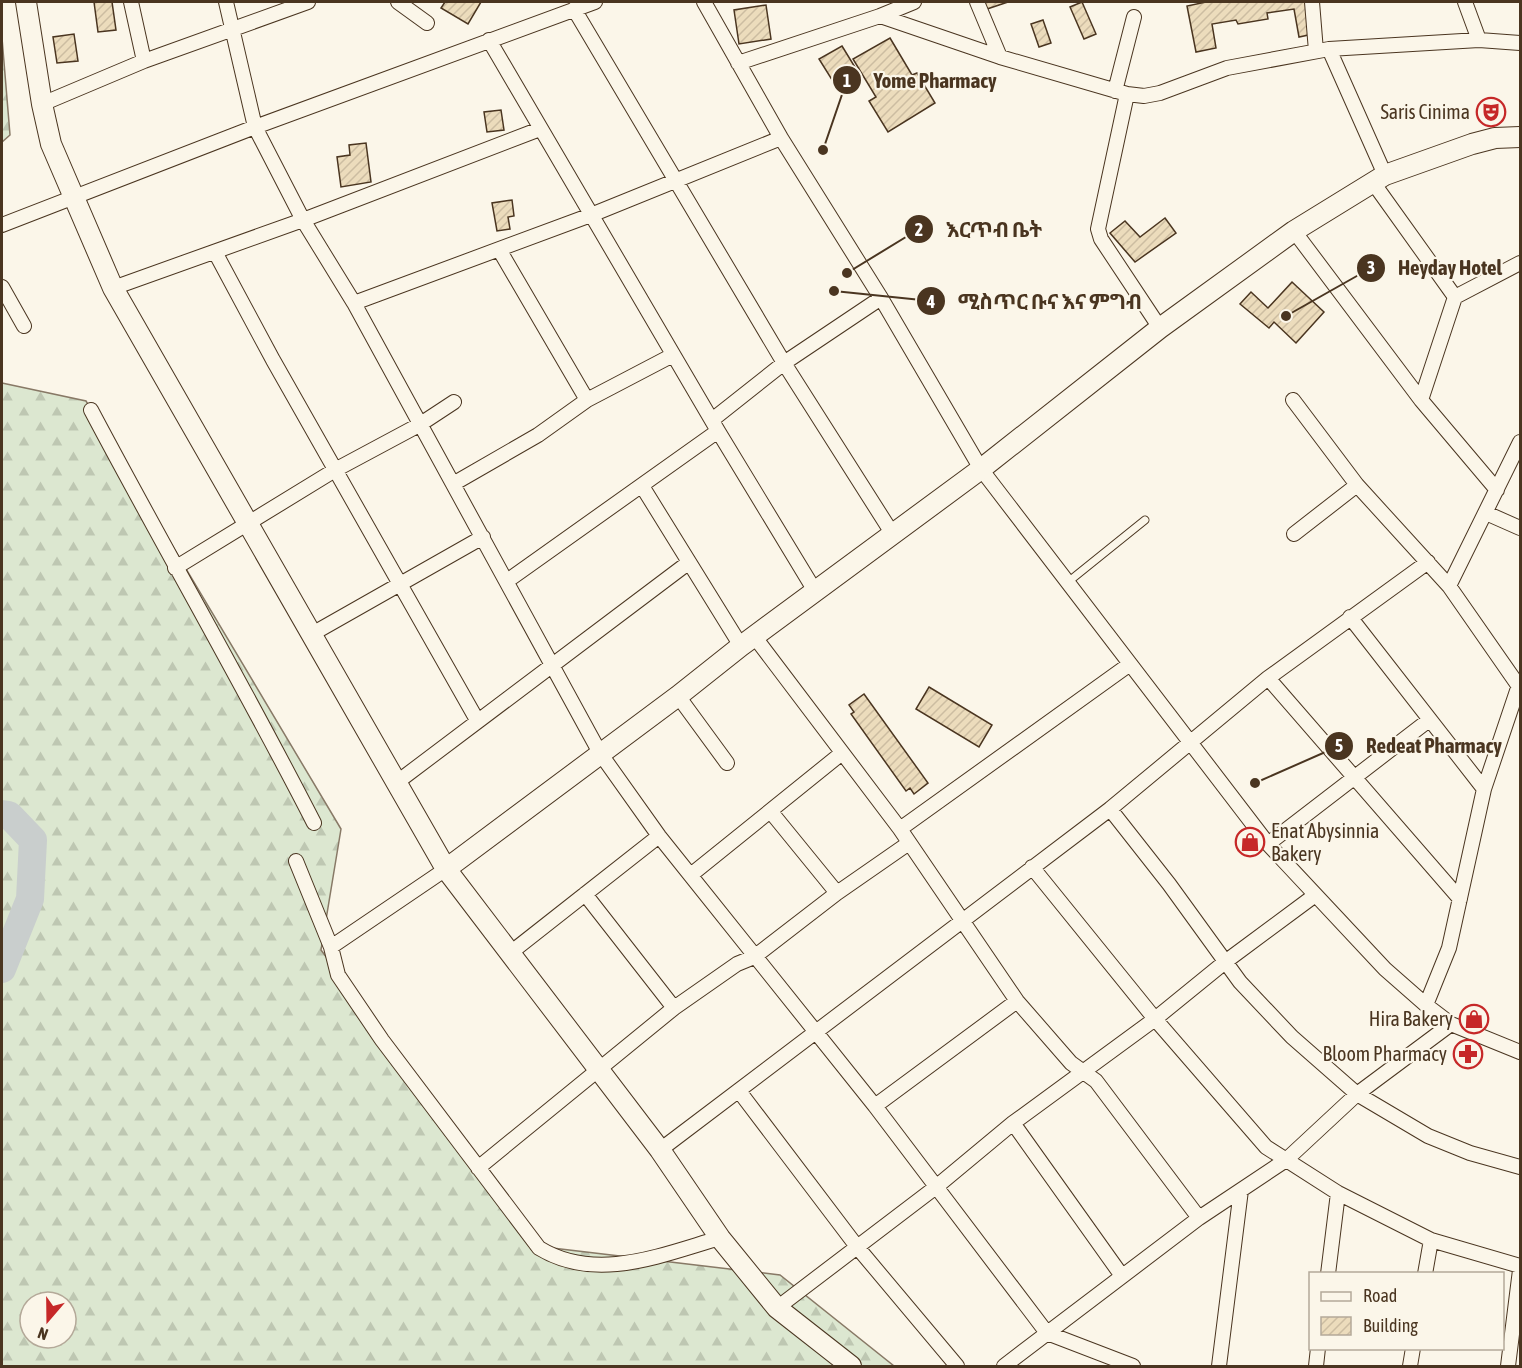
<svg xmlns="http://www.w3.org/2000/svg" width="1522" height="1368" viewBox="0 0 1522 1368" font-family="'Asap Condensed','Noto Sans Ethiopic',sans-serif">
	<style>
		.forest { fill: url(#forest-firs); stroke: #887966; stroke-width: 1.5; fill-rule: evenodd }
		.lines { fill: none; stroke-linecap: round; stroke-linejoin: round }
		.river { stroke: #c9cecd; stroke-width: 28 }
		.building { fill: url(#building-hatch); stroke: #4a3520; stroke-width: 1.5 }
		.service-casing { stroke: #4a3520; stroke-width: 9 }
		.minor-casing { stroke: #4a3520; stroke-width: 16 }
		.secondary-casing { stroke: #4a3520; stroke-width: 22 }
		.service { stroke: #fbf6e9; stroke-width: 7 }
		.minor { stroke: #fbf6e9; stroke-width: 14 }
		.secondary { stroke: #fbf6e9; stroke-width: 20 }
		.labels { text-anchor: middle; stroke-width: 4.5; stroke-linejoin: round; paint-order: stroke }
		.poi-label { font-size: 20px; fill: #4a3520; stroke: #fbf6e9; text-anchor: end }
		.leader { fill: none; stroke: #4a3520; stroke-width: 2 }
		.callout-dot { fill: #4a3520; stroke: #fbf6e9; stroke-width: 2 }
		.mark-label { font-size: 18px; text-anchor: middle; font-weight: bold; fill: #fff }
		.callout-label { font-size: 21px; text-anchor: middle; font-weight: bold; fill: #4a3520; stroke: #fbf6e9; stroke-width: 4.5; stroke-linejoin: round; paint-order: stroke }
	</style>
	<defs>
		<pattern id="forest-firs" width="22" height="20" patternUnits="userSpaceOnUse" patternTransform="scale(1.5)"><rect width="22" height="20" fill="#dce7d0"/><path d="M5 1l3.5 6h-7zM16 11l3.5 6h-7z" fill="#bec7b2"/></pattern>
		<pattern id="building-hatch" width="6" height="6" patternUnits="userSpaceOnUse" patternTransform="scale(1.5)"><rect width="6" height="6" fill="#ecdcbc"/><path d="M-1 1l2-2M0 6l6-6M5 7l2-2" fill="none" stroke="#ccbda1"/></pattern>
	</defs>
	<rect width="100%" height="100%" fill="#fbf6e9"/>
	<!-- forest -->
	<path class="forest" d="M2 38 10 135 2 142Z
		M2 383 86 401 341 829 321 950 544 1247 780 1275 894 1366H2ZM30 1302H66V1338H30Z"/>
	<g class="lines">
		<!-- river -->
		<path class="river" d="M2 814 9 815 33 840 30 899 2 969"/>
	</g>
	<!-- building -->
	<path class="building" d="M94 2H112L116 30 98 32Z
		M445 2H481L468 24 441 8Z
		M984 2H1008L987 9Z
		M1082 2 1096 34 1084 39 1070 7Z
		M1206 2H1312L1318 33 1299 37 1294 9 1267 13 1268 19 1238 24 1236 20 1212 24 1216 48 1196 52 1187 6Z
		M766 5 771 39 739 44 734 10Z
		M1043 20 1051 43 1039 47 1031 24Z
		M74 34 78 61 57 63 53 37Z
		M890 38 912 75 917 73 935 103 888 132 869 101 876 97 853 59Z
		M842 46 861 77 839 91 819 59Z
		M501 110 504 130 487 132 484 112Z
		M366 143 371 182 341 187 337 157 350 155 349 145Z
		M512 200 514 216 508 217 510 229 497 231 492 203Z
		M1165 218 1176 233 1135 262 1110 233 1125 221 1140 237Z
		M1292 282 1324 312 1296 343 1274 322 1269 328 1240 304 1251 292 1268 308Z
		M929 687 992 725 979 747 916 709Z
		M864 694 928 783 914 794 910 788 906 791 851 714 854 712 849 705Z"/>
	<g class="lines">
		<!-- service casing -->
		<g class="service-casing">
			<path id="service" d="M1068 582 1145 520"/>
		</g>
		<!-- minor casing -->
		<g class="minor-casing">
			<path id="minor" d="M131 2 144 61
				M226 2 255 127 303 220 354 303 600 753 659 836 875 1106 1047 1333 1133 1366
				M398 2 427 23
				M704 2 781 138 881 298 981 469 1268 844 1385 969 1426 1005 1451 1024 1520 1052
				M977 2 1000 57 1127 94 1144 96 1160 93 1227 68 1329 49 1479 40
				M1312 2 1316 51
				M1465 2 1479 40 1520 43
				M574 9 784 363 892 533
				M880 16 914 2
				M489 40 718 431 815 591
				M1329 49 1385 175
				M738 63 880 16 1000 57
				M1115 91 1134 17
				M1127 94 1098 229 1101 239 1160 328
				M42 104 144 61 308 2
				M1372 181 1455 297
				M2 225 255 127 595 2
				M1294 231 1421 400 1497 490
				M215 252 273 360 477 720
				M2 287 24 326
				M113 288 303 220 540 129
				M354 303 591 215 781 138
				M587 400 673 355
				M1293 400 1357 485 1449 586
				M1421 400 1455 297 1520 263
				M91 410C164 548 243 684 314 823
				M712 420 784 363 881 298
				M1520 442 1449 586 1520 688
				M453 484 538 435 587 400 500 251
				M642 486 741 646
				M1486 513 1520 528
				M1294 534 1357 485
				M175 568 335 470 419 425 454 402
				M507 581 718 431
				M1350 617 1484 789
				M312 634 483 537
				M754 636 900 829 1017 1001 1071 1063 1096 1081 1199 1218
				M1268 678 1460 899
				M678 696 727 763
				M396 783 688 563
				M1110 809 1169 884 1240 982 1292 1037 1357 1094 1428 1136 1470 1153 1520 1167
				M771 812 837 893
				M900 829 1130 664
				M1268 844 1429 720
				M296 861 331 947 338 975 382 1040 539 1248C596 1283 661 1255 720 1238
				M1032 867 1155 1019 1266 1147 1338 1193 1431 1240 1520 1266
				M692 874 842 753
				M585 894 674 1008
				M331 947 446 869
				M509 954 659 836
				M1426 1005 1449 948 1484 789 1520 682
				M739 1091 858 1248 957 1366
				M875 1106 1017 1001
				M1013 1123 1122 1276
				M660 1150 1110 809 1268 678 1428 562
				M478 1168 674 1008 737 964 754 957 837 893 909 843
				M1328 1274 1338 1193
				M1425 1274 1431 1240
				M777 1308 936 1187 1013 1123 1155 1019 1225 962 1314 896
				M1004 1366 1199 1218 1286 1160 1357 1094 1451 1024
				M1219 1366 1241 1190
				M1316 1366 1318 1348
				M1410 1366 1413 1348
				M1508 1366 1520 1270"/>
		</g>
		<!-- secondary casing -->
		<g class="secondary-casing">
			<path id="secondary" d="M26 2 42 104 51 144 113 288 446 869 660 1150 720 1238 777 1308 851 1366
				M446 869 678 696 741 646 981 469 1160 328 1294 231 1385 175 1472 144 1495 138 1520 137"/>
		</g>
		<!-- service -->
		<use href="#service" class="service"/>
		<!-- minor -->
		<use href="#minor" class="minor"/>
		<!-- secondary -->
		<use href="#secondary" class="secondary"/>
	</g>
	<!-- icons -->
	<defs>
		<g id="theatre-ring" transform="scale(1.5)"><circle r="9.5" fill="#fbf6e9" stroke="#c62828" stroke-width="1.5"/><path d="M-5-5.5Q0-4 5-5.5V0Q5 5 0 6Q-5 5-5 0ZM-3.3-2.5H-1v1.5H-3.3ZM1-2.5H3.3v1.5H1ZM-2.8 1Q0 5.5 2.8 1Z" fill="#c62828"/></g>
		<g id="shop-ring" transform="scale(1.5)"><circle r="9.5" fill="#fbf6e9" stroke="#c62828" stroke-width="1.5"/><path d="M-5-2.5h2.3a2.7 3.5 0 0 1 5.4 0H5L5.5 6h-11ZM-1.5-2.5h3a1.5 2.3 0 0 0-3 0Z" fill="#c62828"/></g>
		<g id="pharmacy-ring" transform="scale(1.5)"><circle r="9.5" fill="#fbf6e9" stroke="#c62828" stroke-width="1.5"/><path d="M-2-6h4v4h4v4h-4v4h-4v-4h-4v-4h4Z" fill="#c62828"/></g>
	</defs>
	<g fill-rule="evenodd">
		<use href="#theatre-ring" x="1491" y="112"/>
		<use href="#shop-ring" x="1250" y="842"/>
		<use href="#shop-ring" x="1474" y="1019"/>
		<use href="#pharmacy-ring" x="1468" y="1054"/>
	</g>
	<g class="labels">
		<!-- poi labels -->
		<g class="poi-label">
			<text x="1470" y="119">Saris Cinima</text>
			<text x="1271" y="838" text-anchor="start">Enat Abysinnia<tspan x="1271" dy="23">Bakery</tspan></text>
			<text x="1453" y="1026">Hira Bakery</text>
			<text x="1447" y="1061">Bloom Pharmacy</text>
		</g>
	</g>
	<!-- callouts -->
	<path class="leader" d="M823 150L847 80M847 273L919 229M1286 316L1371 268M834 291L931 301M1255 783L1339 746"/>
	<g class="callout-dot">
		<circle cx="823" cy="150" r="6"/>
		<circle cx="847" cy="273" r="6"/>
		<circle cx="1286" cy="316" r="6"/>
		<circle cx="834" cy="291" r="6"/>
		<circle cx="1255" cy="783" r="6"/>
		<circle cx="847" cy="80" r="15"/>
		<circle cx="919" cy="229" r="15"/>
		<circle cx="1371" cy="268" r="15"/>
		<circle cx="931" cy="301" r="15"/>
		<circle cx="1339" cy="746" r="15"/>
	</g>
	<g class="mark-label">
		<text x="847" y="87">1</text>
		<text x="919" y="236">2</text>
		<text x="1371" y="274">3</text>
		<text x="931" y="308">4</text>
		<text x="1339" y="752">5</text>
	</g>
	<g class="callout-label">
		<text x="935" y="88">Yome Pharmacy</text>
		<text x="994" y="237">እርጥብ ቤት</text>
		<text x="1450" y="275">Heyday Hotel</text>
		<text x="1050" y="309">ሚስጥር ቡና እና ምግብ</text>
		<text x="1434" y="753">Redeat Pharmacy</text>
	</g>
	<!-- border -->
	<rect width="1522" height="1368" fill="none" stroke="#4a3520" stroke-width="6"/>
	<!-- legend -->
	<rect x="1309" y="1272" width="195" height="78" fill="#fbf6e9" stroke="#b4a999" stroke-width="1.5"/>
	<rect x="1321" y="1292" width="30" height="9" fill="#fbf6e9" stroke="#b4a999" stroke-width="1.5"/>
	<text x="1363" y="1302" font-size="18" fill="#4a3520">Road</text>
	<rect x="1321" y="1317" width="30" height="18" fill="url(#building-hatch)" stroke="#b4a999" stroke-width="1.5"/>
	<text x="1363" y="1332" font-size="18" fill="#4a3520">Building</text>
	<!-- north arrow -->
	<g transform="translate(48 1320) rotate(200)"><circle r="28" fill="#fbf6e9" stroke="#b4a999" stroke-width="1.5"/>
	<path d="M0-4.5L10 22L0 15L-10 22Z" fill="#c62828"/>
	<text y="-9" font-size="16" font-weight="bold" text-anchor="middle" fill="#4a3520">N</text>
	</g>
</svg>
